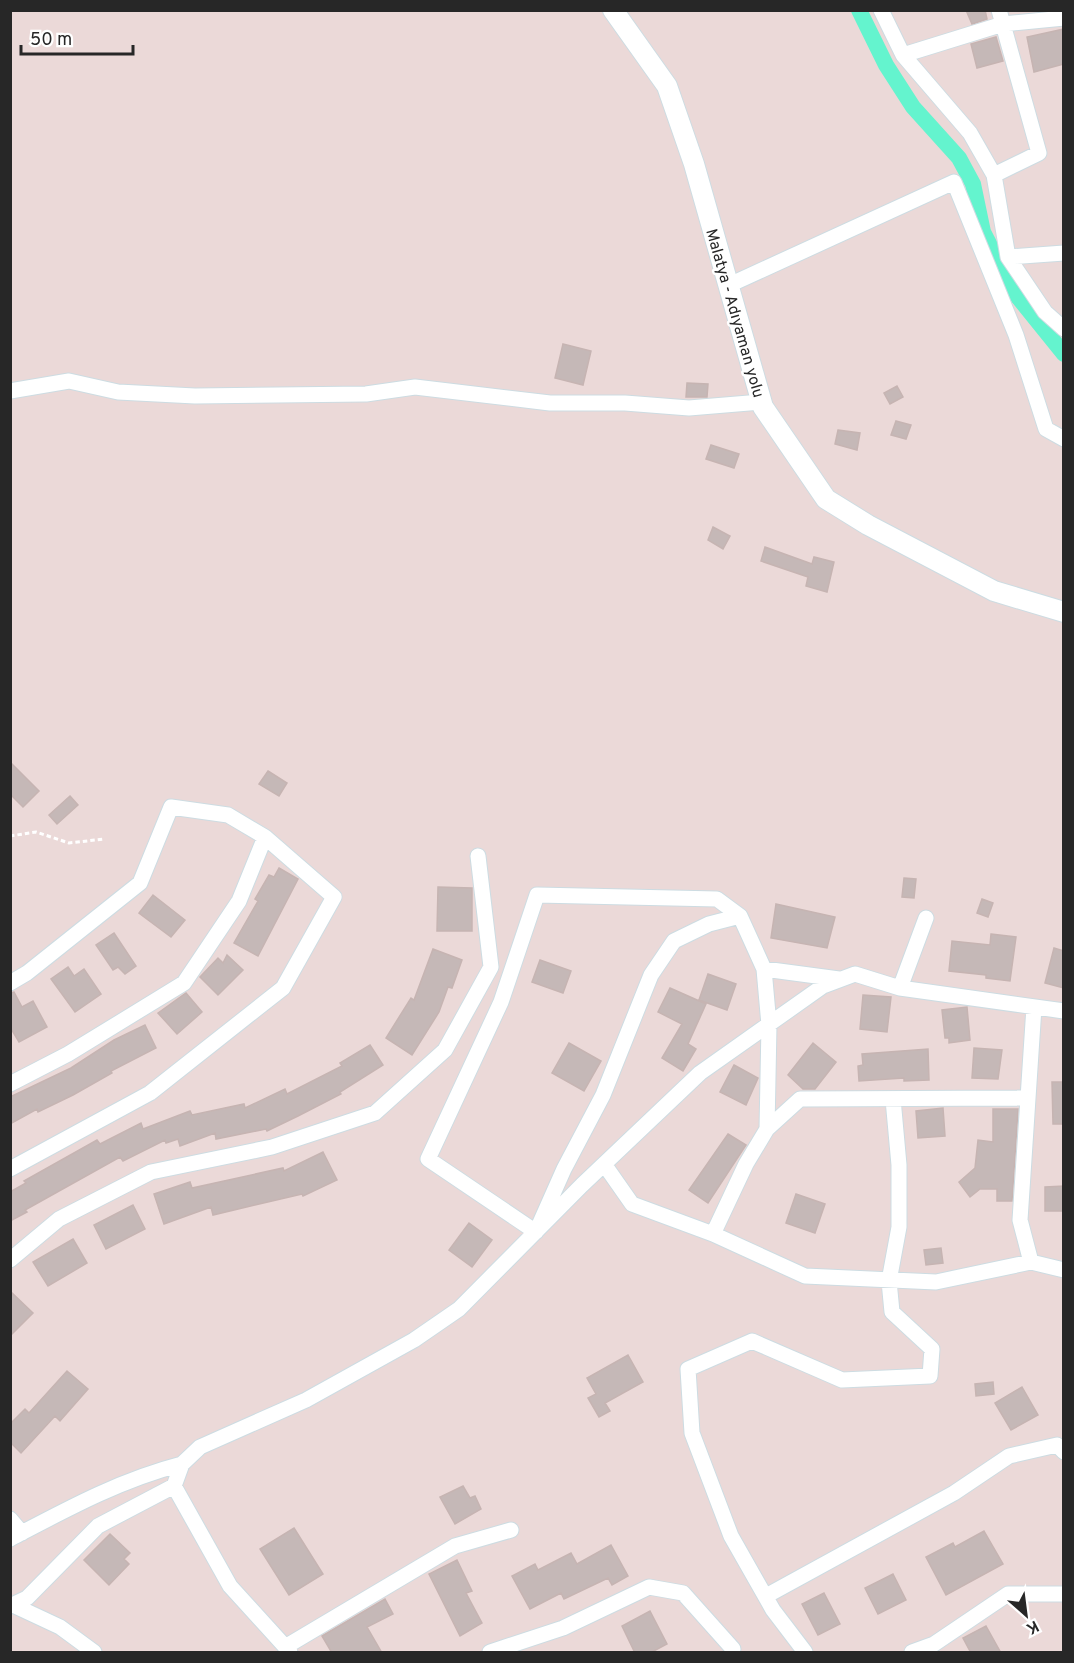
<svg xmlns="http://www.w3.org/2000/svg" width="1074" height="1663" viewBox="0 0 1074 1663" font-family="Overpass,sans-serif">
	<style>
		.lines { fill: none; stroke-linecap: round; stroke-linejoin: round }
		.canal { stroke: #64f4ce; stroke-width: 16 }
		.building { fill: #c5b8b7; stroke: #c6b4b2; stroke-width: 1.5 }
		.street-casing { stroke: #cddce2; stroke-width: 17 }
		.secondary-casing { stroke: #cddce2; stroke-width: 22 }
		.path { stroke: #fff; stroke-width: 3; stroke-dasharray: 4.5 3; stroke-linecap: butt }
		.street { stroke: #fff; stroke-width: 15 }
		.secondary { stroke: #fff; stroke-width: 20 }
		.labels { text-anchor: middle; stroke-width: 5; stroke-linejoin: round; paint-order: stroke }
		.street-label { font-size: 16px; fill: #272727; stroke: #fff }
	</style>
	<rect width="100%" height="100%" fill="#ebd9d8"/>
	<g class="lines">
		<!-- canal -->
		<path class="canal" d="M859 10 886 65 913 107 959 158 973 184 983 232 1014 292 1064 354"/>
	</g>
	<!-- building -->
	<path class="building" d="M966 10H985L987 19 972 24Z
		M1064 29V64L1034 72 1027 37Z
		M996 37 1003 61 977 68 971 44Z
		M563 344 591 351 583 385 555 378Z
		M687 383 708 384 707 397H686Z
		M897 386 903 397 890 404 884 393Z
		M896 421 911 425 906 439 891 435Z
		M838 430 860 433 857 450 835 444Z
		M711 445 739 454 734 468 706 459Z
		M713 527 730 536 723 549 708 540Z
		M765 547 812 564 814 557 834 562 827 592 806 586 808 577 761 561Z
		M10 762 39 791 23 807 10 794Z
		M268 771 287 783 279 796 259 784Z
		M70 796 78 805 57 824 49 815Z
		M279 868 298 879 258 956 234 943 258 901 255 899 269 875 274 877Z
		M904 878 916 879 914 898 902 897Z
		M438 887 472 888V931H437Z
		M153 895 185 920 171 937 139 913Z
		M982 899 993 903 988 917 977 913Z
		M776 904 835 917 827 948 771 938Z
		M114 933 136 966 125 974 118 967 113 970 96 945Z
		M991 934 1016 937 1010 981 986 978V975L949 971 952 941 990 945Z
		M1054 948 1064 951V988L1045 983Z
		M433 949 462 960 452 988 448 987 439 1012 412 1055 386 1038 411 998 414 1000Z
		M227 955 243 970 218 995 200 977 218 958 223 963Z
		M540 960 571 971 563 993 532 982Z
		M68 967 74 976 84 969 101 994 75 1012 51 979Z
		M708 974 736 984 727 1010 699 1000Z
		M670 988 706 1004 688 1044 696 1049 683 1071 662 1058 682 1024 658 1012Z
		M14 992 22 1007 33 1001 47 1027 19 1042 10 1027V993Z
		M186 993 202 1012 177 1034 158 1013Z
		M863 995 891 997 887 1032 860 1029Z
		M967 1007 970 1040 949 1043V1038H945L942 1010Z
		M145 1025 156 1048 111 1071 112 1073 73 1095 38 1112 37 1109 10 1124V1097L71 1068 114 1040Z
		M569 1043 601 1061 584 1091 552 1073Z
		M813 1043 836 1062 815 1089H803L788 1075Z
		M370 1045 383 1065 340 1092 341 1094 298 1116 267 1131 266 1129 216 1139 215 1133 180 1146 178 1139 166 1143 165 1140 123 1161 120 1157 25 1210 27 1212 10 1221V1192L26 1183 24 1181 97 1140 100 1144 141 1123 143 1129 190 1111 192 1115 244 1104 245 1108 285 1089 287 1094 342 1066 340 1063Z
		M974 1048 1002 1050 998 1079 972 1078Z
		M928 1049 929 1080 904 1081V1078L859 1081 858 1066 863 1065 862 1054Z
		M734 1065 758 1078 746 1105 720 1092Z
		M1052 1082H1064V1124H1053Z
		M943 1108 945 1136 918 1138 916 1111Z
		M993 1109H1018L1012 1201H997V1189H980L970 1197 959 1182 975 1168 978 1140 993 1142Z
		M728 1134 746 1145 708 1203 689 1190Z
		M323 1152 337 1180 303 1196 302 1194 213 1215 211 1207 164 1224 154 1194 190 1182 192 1188 283 1168 284 1171Z
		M1064 1186V1211H1045V1187Z
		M796 1194 825 1204 815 1233 786 1223Z
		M133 1205 145 1229 106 1249 94 1225Z
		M469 1223 492 1240 472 1267 449 1250Z
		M73 1239 87 1263 48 1286 33 1262Z
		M941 1248 943 1263 926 1265 924 1250Z
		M10 1291 33 1313 10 1336Z
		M628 1355 643 1382 605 1403 610 1411 599 1417 588 1398 596 1394 587 1378Z
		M67 1371 88 1389 60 1421 55 1416 21 1453 10 1442V1424L25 1409 29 1413Z
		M993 1382 994 1394 976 1396 975 1384Z
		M1022 1387 1038 1415 1011 1430 995 1403Z
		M463 1486 470 1498 475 1496 481 1509 455 1524 440 1497Z
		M294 1528 323 1574 289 1595 260 1549Z
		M984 1531 1003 1564 946 1595 926 1557 953 1543 955 1547Z
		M110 1534 130 1553 124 1559 129 1564 109 1585 84 1560Z
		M611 1545 628 1576 612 1585 608 1578 564 1599 561 1593 530 1609 512 1576 535 1564 538 1570 571 1553 577 1564Z
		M457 1560 472 1591 466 1593 482 1623 460 1636 429 1574Z
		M893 1574 906 1600 878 1614 865 1588Z
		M824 1593 840 1624 818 1635 802 1604Z
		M385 1599 393 1614 367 1627 382 1653H332L322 1636Z
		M650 1611 667 1644 650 1653H635L622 1626Z
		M986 1626 1001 1653H971L963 1638Z"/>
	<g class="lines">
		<!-- street casing -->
		<g class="street-casing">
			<path id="street" d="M881 10 903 55 970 133 994 175 1008 257 1045 312 1064 329
				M903 55 1003 24 1064 18
				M994 175 1039 153 999 10
				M1008 257 1064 253
				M727 286 954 182 1016 335 1046 429 1064 439
				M10 391 69 381 118 392 195 396 366 394 415 387 550 403H625L689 408 761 402
				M740 916 709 924 674 941 651 975 603 1095 564 1169 536 1232 428 1159 501 1002 537 895 717 899 740 916 764 969 769 1025 767 1129
				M926 918 900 988 1064 1011
				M764 969 839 979
				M10 983 27 973 140 883 171 807 228 815 265 837 239 901 184 983 68 1054 10 1084
				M604 1164 632 1204 713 1234 805 1276 936 1282 1031 1262 1020 1220 1034 1007
				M10 1169 150 1093 283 988 334 897 265 837
				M713 1234 746 1164 767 1129 800 1099 1026 1098
				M10 1260 59 1219 151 1172 272 1147 375 1113 445 1050 491 967 478 856
				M1031 1262 1064 1270
				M174 1486 182 1464 200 1447 306 1400 414 1340 459 1309 582 1185 700 1073 823 986 855 974 900 988
				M10 1519 22 1533
				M10 1539C67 1509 120 1480 182 1464
				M766 1596 954 1493 1009 1456 1057 1445 1064 1452
				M13 1605 60 1627 94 1652
				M10 1606 27 1598 98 1526 174 1486 230 1586 290 1652
				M285 1647 455 1546 511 1530
				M490 1652 563 1628 649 1587 683 1593 733 1649
				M805 1652 773 1610 731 1536 692 1433 688 1369 752 1341 842 1380 930 1376 932 1349 892 1312 889 1281 899 1227V1165L893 1099
				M912 1652 934 1644 1008 1594H1064"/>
		</g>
		<!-- secondary casing -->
		<g class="secondary-casing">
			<path id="secondary" d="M613 10 667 86 694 164 763 407 826 499 868 525 994 591 1064 612"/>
		</g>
		<!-- path -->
		<path class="path" d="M10 836 36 832 69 843 104 839"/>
		<!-- street -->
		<use href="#street" class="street"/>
		<!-- secondary -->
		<use href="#secondary" class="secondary"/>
	</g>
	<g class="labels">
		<!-- street labels -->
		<g class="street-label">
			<text transform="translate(736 313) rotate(74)" y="6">Malatya - Adıyaman yolu</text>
		</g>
	</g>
	<!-- border -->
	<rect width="1074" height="1663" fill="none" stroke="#272727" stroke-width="24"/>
	<!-- north arrow -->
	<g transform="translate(1026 1615) rotate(152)" stroke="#ffffff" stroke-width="4.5" paint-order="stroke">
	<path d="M0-4.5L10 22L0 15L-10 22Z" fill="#272727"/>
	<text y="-9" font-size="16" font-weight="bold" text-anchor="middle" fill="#272727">K</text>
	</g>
	<!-- scale -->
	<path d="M21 45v9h112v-9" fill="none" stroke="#272727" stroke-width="3"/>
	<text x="30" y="45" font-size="18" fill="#272727" stroke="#ffffff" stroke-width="4.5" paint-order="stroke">50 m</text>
</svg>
